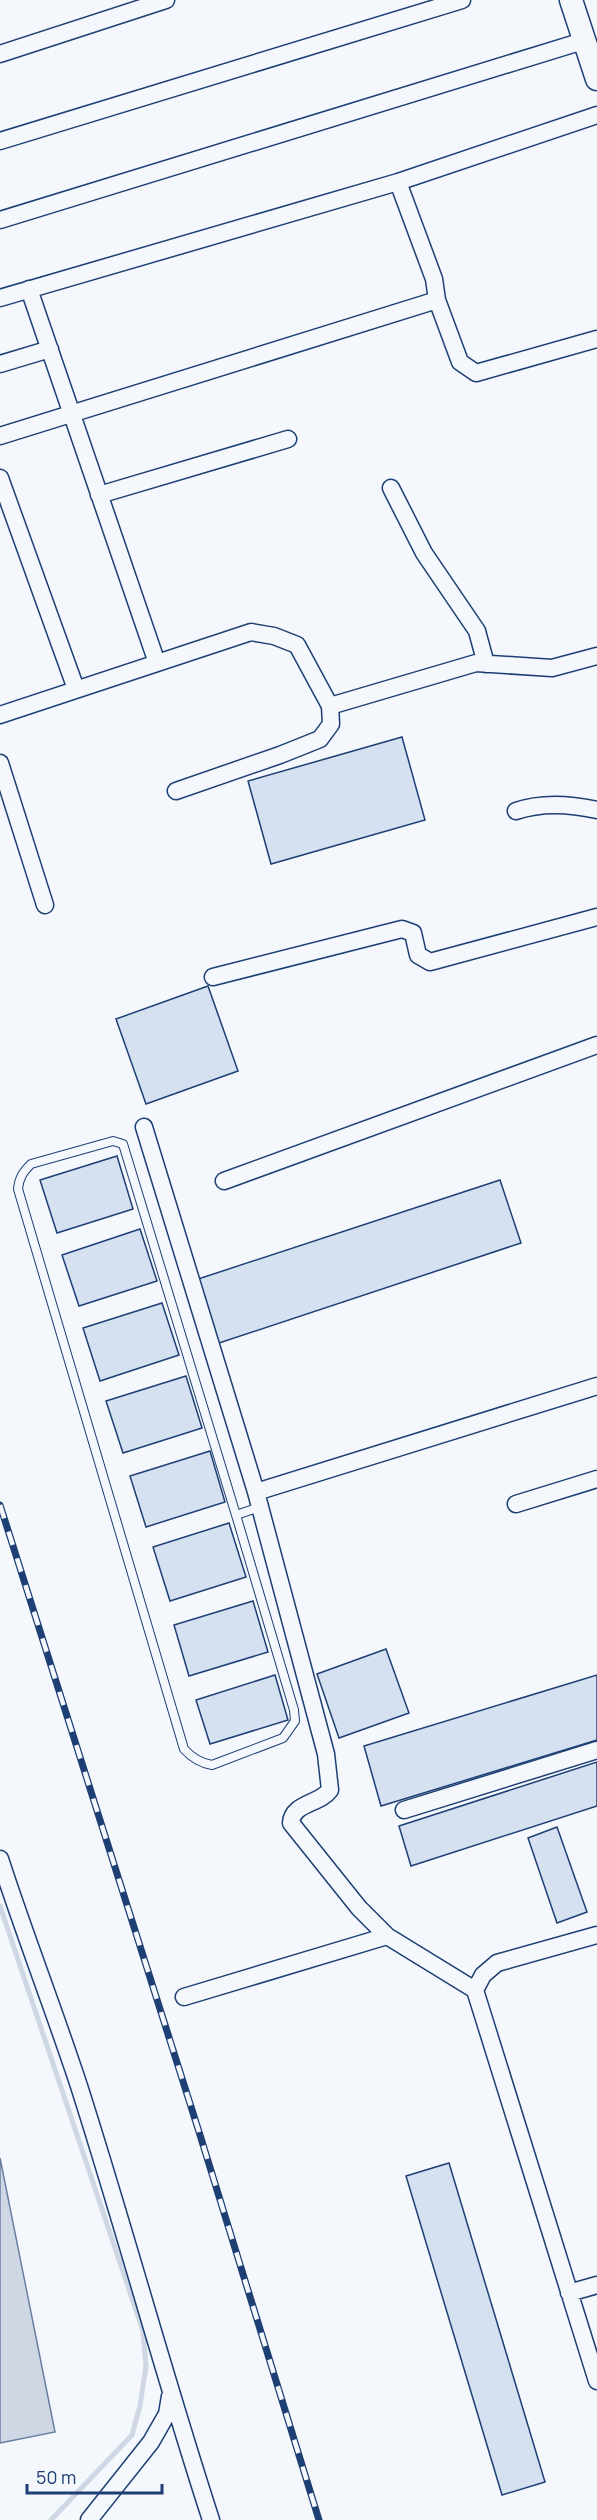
<svg xmlns="http://www.w3.org/2000/svg" width="597" height="2520" viewBox="0 0 597 2520" font-family="Manrope,sans-serif">
	<style>
		.water { fill: #cfd7e4; stroke: #687fa3; stroke-width: 1.5 }
		.lines { fill: none; stroke-linecap: round; stroke-linejoin: round }
		.stream { stroke: #cfd7e4; stroke-width: 5 }
		.building { fill: #d5e0f0; stroke: #1d3f73; stroke-width: 1.5 }
		.lane-casing { stroke: #1d3f73; stroke-width: 10 }
		.street-casing { stroke: #1d3f73; stroke-width: 19 }
		.secondary-casing { stroke: #1d3f73; stroke-width: 25 }
		.lane { stroke: #f4f7fb; stroke-width: 8 }
		.street { stroke: #f4f7fb; stroke-width: 16 }
		.secondary { stroke: #f4f7fb; stroke-width: 22 }
		.rail-casing { stroke: #1d3f73; stroke-width: 7 }
		.rail { stroke: #f4f7fb; stroke-width: 4.5; stroke-dasharray: 14; stroke-linecap: butt }
	</style>
	<rect width="100%" height="100%" fill="#f4f7fb"/>
	<!-- water -->
	<path class="water" d="M0 2158 55 2432 0 2443Z"/>
	<g class="lines">
		<!-- stream -->
		<path class="stream" d="M0 1906 143 2331 146 2366 140 2406 132 2435 51 2520"/>
	</g>
	<!-- building -->
	<path class="building" d="M402 737 425 820 271 864 248 781Z
		M208 986 238 1071 146 1104 116 1019Z
		M117 1156 133 1209 57 1233 40 1180Z
		M500 1180 521 1243 210 1346 189 1282Z
		M140 1229 157 1281 79 1306 62 1255Z
		M162 1303 179 1355 100 1381 83 1328Z
		M186 1376 202 1428 123 1453 106 1401Z
		M210 1451 225 1502 146 1527 130 1476Z
		M229 1523 246 1577 170 1601 153 1547Z
		M253 1601 268 1652 189 1676 174 1625Z
		M386 1649 409 1713 339 1738 317 1674Z
		M275 1675 288 1720 210 1744 196 1700Z
		M597 1675V1740L381 1806 364 1746Z
		M597 1762V1806L411 1866 399 1826Z
		M557 1827 587 1912 557 1923 528 1838Z
		M449 2163 545 2482 502 2495 406 2176Z"/>
	<g class="lines">
		<!-- lane casing -->
		<g class="lane-casing">
			<path id="lane" d="M236 1515 294 1710 295 1721 283 1738 212 1765C200 1763 192 1758 184 1749L18 1189C19 1178 23 1172 31 1164L113 1141 123 1144 236 1515 260 1507"/>
		</g>
		<!-- street casing -->
		<g class="street-casing">
			<path id="street" d="M0 54 166 0
				M0 141 462 0
				M398 182 434 279 437 300 460 362 476 373 597 339
				M0 220 583 41
				M29 289 157 663
				M0 298 398 182 597 115
				M0 364 50 349
				M0 436 437 300
				M0 478 76 689
				M391 488 424 553 477 631 486 664
				M99 495 288 439
				M0 715 251 632 274 636 297 645 330 706
				M0 763 45 905
				M176 791 280 755 320 739 331 724 330 706 476 663 552 668 597 656
				M516 811C542 802 570 804 597 810
				M213 977 402 929 413 933 418 955 430 962 597 917
				M144 1127 256 1492 326 1754 330 1790C320 1804 292 1803 291 1823L359 1908 387 1936 475 1990 597 2381
				M224 1181 597 1045
				M256 1492 597 1386
				M516 1504 597 1479
				M404 1810 597 1750
				M0 1859C25 1936 54 2010 79 2086 125 2230 164 2376 211 2520
				M475 1990 483 1975 497 1963 597 1935
				M184 1997 387 1936
				M569 2293 597 2285
				M89 2520 151 2442 167 2414 170 2396"/>
		</g>
		<!-- secondary casing -->
		<g class="secondary-casing">
			<path id="secondary" d="M571 0 597 79"/>
		</g>
		<!-- lane -->
		<use href="#lane" class="lane"/>
		<!-- street -->
		<use href="#street" class="street"/>
		<!-- secondary -->
		<use href="#secondary" class="secondary"/>
		<!-- rail casing -->
		<g class="rail-casing">
			<path id="rail" d="M0 1505 200 2135 319 2520"/>
		</g>
		<!-- rail -->
		<use href="#rail" class="rail"/>
	</g>
	<!-- scale -->
	<path d="M27 2484v9h135v-9" fill="none" stroke="#1d3f73" stroke-width="3"/>
	<text x="36" y="2484" font-size="18" fill="#1d3f73" stroke="#f4f7fb" stroke-width="4.5" paint-order="stroke">50 m</text>
</svg>
